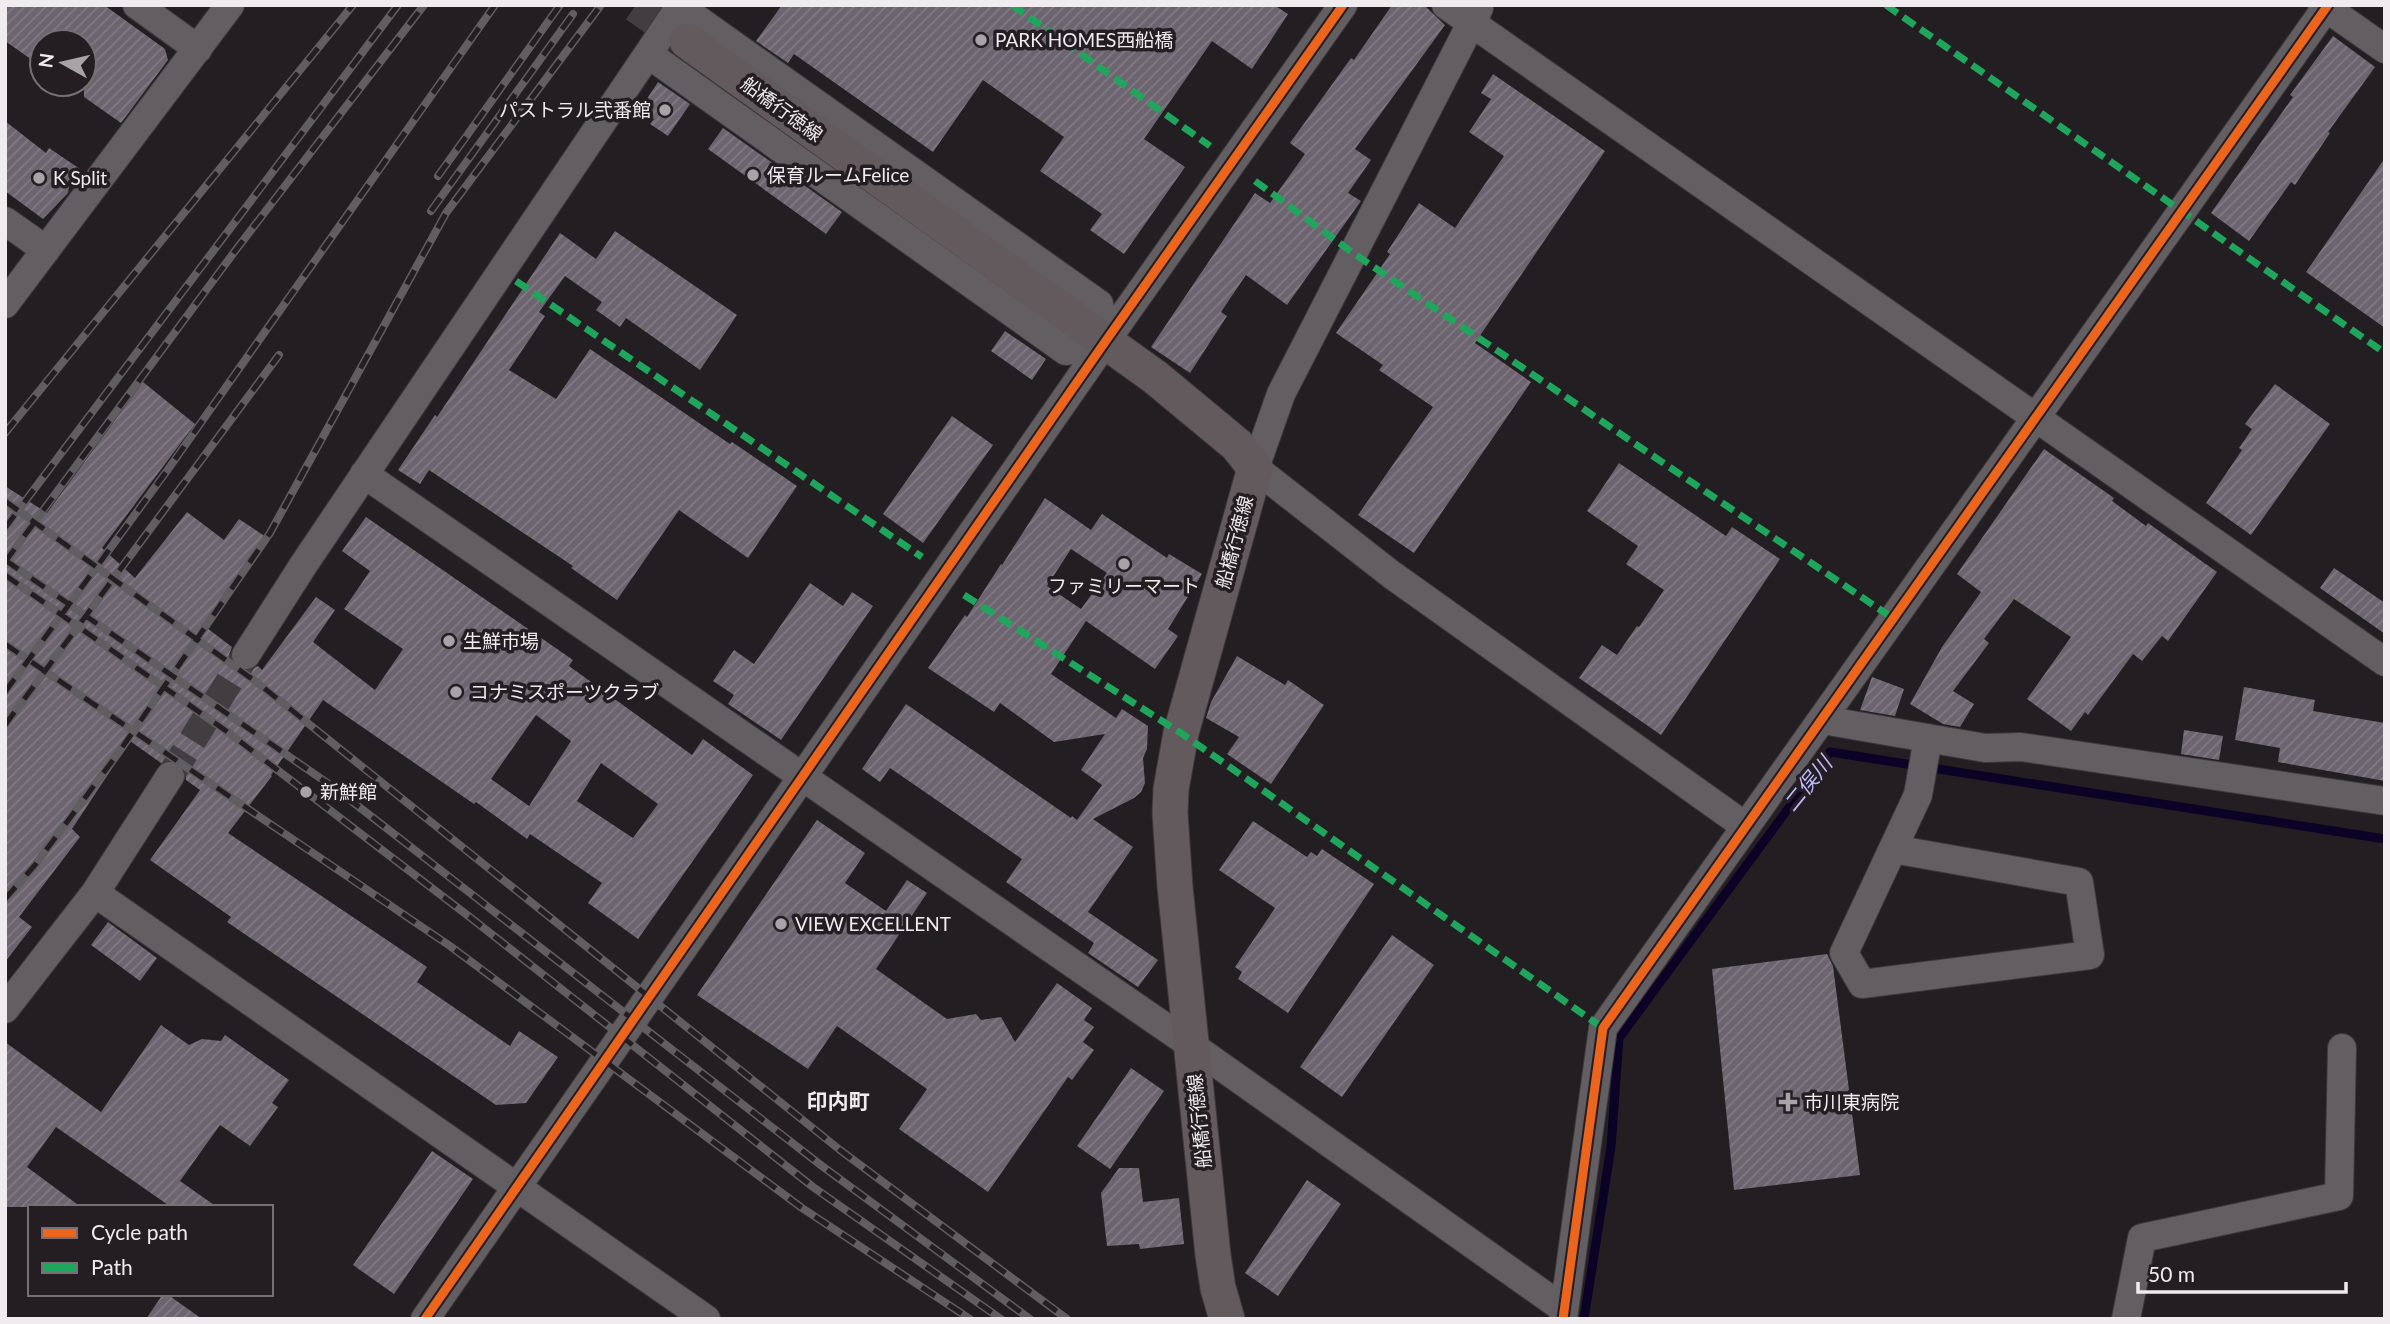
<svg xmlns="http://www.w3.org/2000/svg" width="2390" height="1324" viewBox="0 0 2390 1324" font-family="Lato,'Noto Sans JP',sans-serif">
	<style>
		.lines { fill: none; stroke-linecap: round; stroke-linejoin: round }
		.stream { stroke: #0b0326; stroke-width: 9 }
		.building { fill: url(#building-hatch); fill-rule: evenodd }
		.minor-tunnel { stroke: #423d40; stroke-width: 28; stroke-dasharray: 28 14; stroke-linecap: butt }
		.major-tunnel { stroke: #423d40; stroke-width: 35; stroke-dasharray: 35 18; stroke-linecap: butt }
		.minor-casing { stroke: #3d393c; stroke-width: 30 }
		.major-casing { stroke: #3d393c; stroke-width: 37 }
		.minor { stroke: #625e61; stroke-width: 28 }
		.major { stroke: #635a5d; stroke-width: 35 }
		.rail-casing { stroke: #615e61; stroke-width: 8 }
		.rail { stroke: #241d22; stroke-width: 5; stroke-dasharray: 16; stroke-linecap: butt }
		.quiet { stroke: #20a55d; stroke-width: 7; stroke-dasharray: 14 7; stroke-linecap: butt }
		.cycleway-casing { stroke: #241d22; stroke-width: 13 }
		.cycleway { stroke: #eb651d; stroke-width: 9 }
		.poi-dot { fill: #a8a3a7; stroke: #241d22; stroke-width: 2.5 }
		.labels { text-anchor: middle; stroke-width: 7; stroke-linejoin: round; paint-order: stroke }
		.poi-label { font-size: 19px; fill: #f0ebef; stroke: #241d22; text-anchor: start }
		.street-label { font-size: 19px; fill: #f0ebef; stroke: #241d22 }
		.water-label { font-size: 21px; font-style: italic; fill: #bebcfe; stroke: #241d22 }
		.neighbourhood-label { font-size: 21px; font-weight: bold; fill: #f0ebef; stroke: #241d22 }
	</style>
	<defs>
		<pattern id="building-hatch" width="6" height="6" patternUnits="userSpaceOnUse" patternTransform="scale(1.75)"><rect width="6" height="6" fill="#6c646f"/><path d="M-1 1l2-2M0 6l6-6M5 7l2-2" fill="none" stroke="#817a84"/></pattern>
	</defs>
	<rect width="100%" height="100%" fill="#231e21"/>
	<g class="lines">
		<!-- stream -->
		<path class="stream" d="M1584 1319 1611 1147 1619 1038 1830 752 2385 839"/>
	</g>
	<!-- building -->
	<path class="building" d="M5 5H104L165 49 168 60 121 123 84 97V42H42V67L5 41Z
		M782 5H1274L1288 14 1252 69 1212 41 1144 139 1185 167 1124 254 1090 230 1102 214 1040 171 1064 137 983 80 933 152 794 54 788 63 756 41Z
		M1392 5H1424L1445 25 1355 149 1371 160 1348 193 1361 201 1287 305 1246 275 1221 312 1227 316 1190 373 1151 347 1255 193 1270 203 1305 154 1290 143 1351 58 1354 60Z
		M2333 36 2375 67 2328 132 2330 133 2295 185 2291 182 2249 241 2211 213 2293 97 2290 95Z
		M1493 74 1605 151 1475 343 1531 382 1414 553 1358 515 1433 407 1379 370 1383 365 1336 333 1390 254 1387 252 1419 203 1455 228 1504 156 1469 132 1491 99 1481 93Z
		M658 82 690 104 668 136 650 124 654 119 641 108Z
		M5 121 46 153 49 148 80 169 70 182 68 193 43 219 5 191Z
		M723 128 842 212 826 234 708 149Z
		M2385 158V328L2306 272Z
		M615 231 737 315 700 370 626 318 620 327 596 310 602 302 565 276 539 312 545 316 509 370 556 399 590 349 730 444 732 442 797 486 748 558 679 510 617 600 571 568 573 566 429 470 420 484 398 470 435 415 437 417 560 233 596 259Z
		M1005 331 1046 359 1032 380 991 351Z
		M143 382 195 424 102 548 135 578 187 512 224 540 239 519 266 537 207 628 232 647 229 655 231 662 237 669 246 672 258 666 262 670 316 597 335 610 313 642 375 690 403 649 344 609 370 571 342 551 366 517 573 660 569 666 692 755 703 739 753 775 638 939 588 903 602 883 530 834 527 839 476 802 474 804 323 700 271 775 272 776 228 833 427 967 417 982 510 1046 519 1031 558 1057 526 1103 496 1105 227 922 231 917 150 860 200 790 186 780 185 769 179 762 170 759 161 763 130 741 72 829 80 837 19 917 32 927 5 962V486L47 513ZM536 715 571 741 529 806 491 779ZM601 763 658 804 633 838 577 801Z
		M2275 384 2330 424 2251 535 2206 503 2242 450 2239 448 2252 429 2245 424Z
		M952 416 993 445 923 543 883 514Z
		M2044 449 2114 498 2112 501 2146 526 2148 523 2217 572 2168 641 2162 636 2142 661 2133 654 2088 715 2085 712 2071 731 2027 699 2071 637 2014 599 1984 639 1989 643 1953 691 1974 704 1960 727 1943 724 1910 704 1942 647 1981 592 1957 574Z
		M1619 463 1726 536 1732 527 1780 559 1661 735 1579 678 1602 645 1617 655 1637 626 1639 627 1664 590 1626 564 1638 546 1587 511Z
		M1045 498 1091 530 1102 514 1167 558 1169 554 1202 574 1168 629 1178 636 1155 669 1086 621 1051 674 1116 718 1122 709 1148 726 1147 749 1143 758 1145 783 1141 792 1134 798 1093 819 1133 847 1088 912 1158 960 1138 987 1088 953 1094 943 1006 882 1022 859 890 768 880 782 862 769 906 704 1071 818 1072 816 1077 820 1102 785 1081 770 1105 734 1054 742 1000 703 994 712 928 668 965 615 967 617 1001 564 1002 565ZM1071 549 1107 573 1081 609 1047 586Z
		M2334 568 2385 603V634L2320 588Z
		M810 583 843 606 852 592 873 606 781 740 728 704 734 695 713 681 734 650 754 664Z
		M1237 656 1285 685 1288 680 1324 705 1271 784 1227 754 1239 737 1206 718 1211 702Z
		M1872 677 1904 689 1895 716 1860 710Z
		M2244 687 2315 700 2313 711 2385 723V781L2278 762 2280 748 2235 740Z
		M2184 730 2223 736 2219 760 2181 754Z
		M817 820 865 853 845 883 886 911 907 880 927 893 876 969 947 1019 976 1014 981 1020 1001 1017 1015 1042 1057 983 1092 1008 1084 1020 1094 1027 1083 1042 1094 1050 1072 1080 1068 1077 988 1192 899 1129 927 1089 837 1026 808 1069 697 995Z
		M1253 821 1307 857 1311 852 1317 856 1322 849 1374 884 1288 1013 1238 979 1242 972 1235 967 1275 908 1219 870Z
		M108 922 157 958 140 981 91 945Z
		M1392 935 1434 965 1342 1097 1300 1067Z
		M1827 954 1833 966 1860 1175 1734 1190 1712 969Z
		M161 1025 189 1045 202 1039 221 1041 225 1035 289 1080 272 1103 278 1107 250 1146 220 1125 180 1181 217 1207H171L56 1127 27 1167 81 1207H5V1042L101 1112Z
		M1131 1068 1164 1091 1110 1169 1077 1146Z
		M432 1151 473 1179 394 1294 353 1265Z
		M1119 1168H1139L1143 1202 1179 1198 1184 1244 1140 1249 1139 1244 1107 1246 1101 1193Z
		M1307 1180 1341 1204 1278 1296 1245 1273Z
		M163 1294H167L202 1319H146Z"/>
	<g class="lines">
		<!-- minor-tunnel -->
		<path class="minor-tunnel" d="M170 776 246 655"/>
		<!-- major-tunnel -->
		<path class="major-tunnel" d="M636 5 687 41"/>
		<!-- minor casing -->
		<g class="minor-casing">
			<path id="minor" d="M137 5 198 49
				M1446 5 2385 662
				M2322 5 2385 49
				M1479 8 1281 394 1255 468 1392 575 1745 826
				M648 54 1066 351 1105 342 1099 304 680 7
				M5 221 46 250
				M5 304 230 5
				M364 474 1191 1045 1564 1309
				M246 655 304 564 681 5
				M1823 720 1985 748 2021 747 2385 801
				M1893 849 2079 882 2090 955 1862 984 1844 953 1918 795 1928 738
				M95 893 706 1319
				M5 1009 95 893 170 776
				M425 1319 1105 342 1343 5
				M1563 1319 1603 1028 2328 5
				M2126 1319 2142 1238 2339 1196 2342 1048"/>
		</g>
		<!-- major casing -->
		<g class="major-casing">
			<path id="major" d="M687 41 1155 377 1237 445 1255 468 1181 733 1171 789 1170 813 1175 887 1213 1255 1218 1288 1227 1319"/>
		</g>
		<!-- minor -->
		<use href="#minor" class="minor"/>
		<!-- major -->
		<use href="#major" class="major"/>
		<!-- rail casing -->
		<g class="rail-casing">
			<path id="rail" d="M438 176 560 5
				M431 211 573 14
				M5 433 353 5
				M5 501 259 684 840 1150 1067 1319
				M5 528 398 5
				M5 560 336 789 822 1166 1030 1319
				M5 562 235 251 424 5
				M5 575 229 733 471 918 813 1187 1001 1319
				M5 644 450 946 802 1208 970 1319
				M5 692 169 468 495 5
				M5 725 279 355
				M5 899 35 865 119 752 270 533 446 213 601 5"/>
		</g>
		<!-- rail -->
		<use href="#rail" class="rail"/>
		<!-- quiet -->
		<path class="quiet" d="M1012 5 1210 146
			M1886 5 2385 353
			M1255 181 1353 253 1894 619
			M516 281 922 557
			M964 595 1181 733 1603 1028"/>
		<!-- cycleway casing -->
		<g class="cycleway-casing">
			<path id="cycleway" d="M425 1319 1105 342 1343 5
				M1563 1319 1603 1028 2328 5"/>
		</g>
		<!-- cycleway -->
		<use href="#cycleway" class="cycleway"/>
	</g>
	<!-- markers -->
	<g class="poi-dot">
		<circle cx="981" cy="40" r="7"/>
		<circle cx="665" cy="110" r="7"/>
		<circle cx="753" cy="175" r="7"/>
		<circle cx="39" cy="178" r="7"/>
		<circle cx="1124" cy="564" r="7"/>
		<circle cx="449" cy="641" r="7"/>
		<circle cx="456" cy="692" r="7"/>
		<circle cx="306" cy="792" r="7"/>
		<circle cx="781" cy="924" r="7"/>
		<path d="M1784.5 1091.5h7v7h7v7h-7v7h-7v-7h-7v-7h7z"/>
	</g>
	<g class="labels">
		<!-- poi labels -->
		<g class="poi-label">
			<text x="995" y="47">PARK HOMES西船橋</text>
			<text x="651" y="117" text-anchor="end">パストラル弐番館</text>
			<text x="767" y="182">保育ルームFelice</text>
			<text x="53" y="185">K Split</text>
			<text x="1124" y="593" text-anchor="middle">ファミリーマート</text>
			<text x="463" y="648">生鮮市場</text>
			<text x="470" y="699">コナミスポーツクラブ</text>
			<text x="320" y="799">新鮮館</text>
			<text x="795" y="931">VIEW EXCELLENT</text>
			<text x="1804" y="1109">市川東病院</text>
		</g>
		<!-- street labels -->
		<g class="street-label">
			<text transform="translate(782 109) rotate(36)" y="7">船橋行徳線</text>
			<text transform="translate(1234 542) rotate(-75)" y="7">船橋行徳線</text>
			<text transform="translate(1199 1121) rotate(-96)" y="7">船橋行徳線</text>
		</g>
		<!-- water labels -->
		<g class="water-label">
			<text transform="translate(1808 784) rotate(-51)" y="7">二俣川</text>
		</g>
		<!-- neighbourhood labels -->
		<g class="neighbourhood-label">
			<text x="838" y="1109">印内町</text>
		</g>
	</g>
	<!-- border -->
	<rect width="2390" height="1324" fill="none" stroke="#f0ebef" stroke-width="14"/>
	<!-- legend -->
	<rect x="28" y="1205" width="245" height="91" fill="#241d22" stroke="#766f74" stroke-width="2"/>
	<rect x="42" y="1228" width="35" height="10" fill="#eb651d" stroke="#766f74" stroke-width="2"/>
	<text x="91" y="1240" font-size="21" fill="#f0ebef">Cycle path</text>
	<rect x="42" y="1263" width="35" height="10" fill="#20a55d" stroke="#766f74" stroke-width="2"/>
	<text x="91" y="1275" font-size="21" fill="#f0ebef">Path</text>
	<!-- north arrow -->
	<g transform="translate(63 63) rotate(278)"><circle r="33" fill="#241d22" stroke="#766f74" stroke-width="2"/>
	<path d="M0-5L12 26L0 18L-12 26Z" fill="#a8a3a7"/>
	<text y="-10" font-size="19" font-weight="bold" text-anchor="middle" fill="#f0ebef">N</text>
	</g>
	<!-- scale -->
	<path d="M2138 1282v10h208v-10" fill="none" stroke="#f0ebef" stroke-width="3.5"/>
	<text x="2148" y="1282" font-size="21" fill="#f0ebef" stroke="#241d22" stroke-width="5" paint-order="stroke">50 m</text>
</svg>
